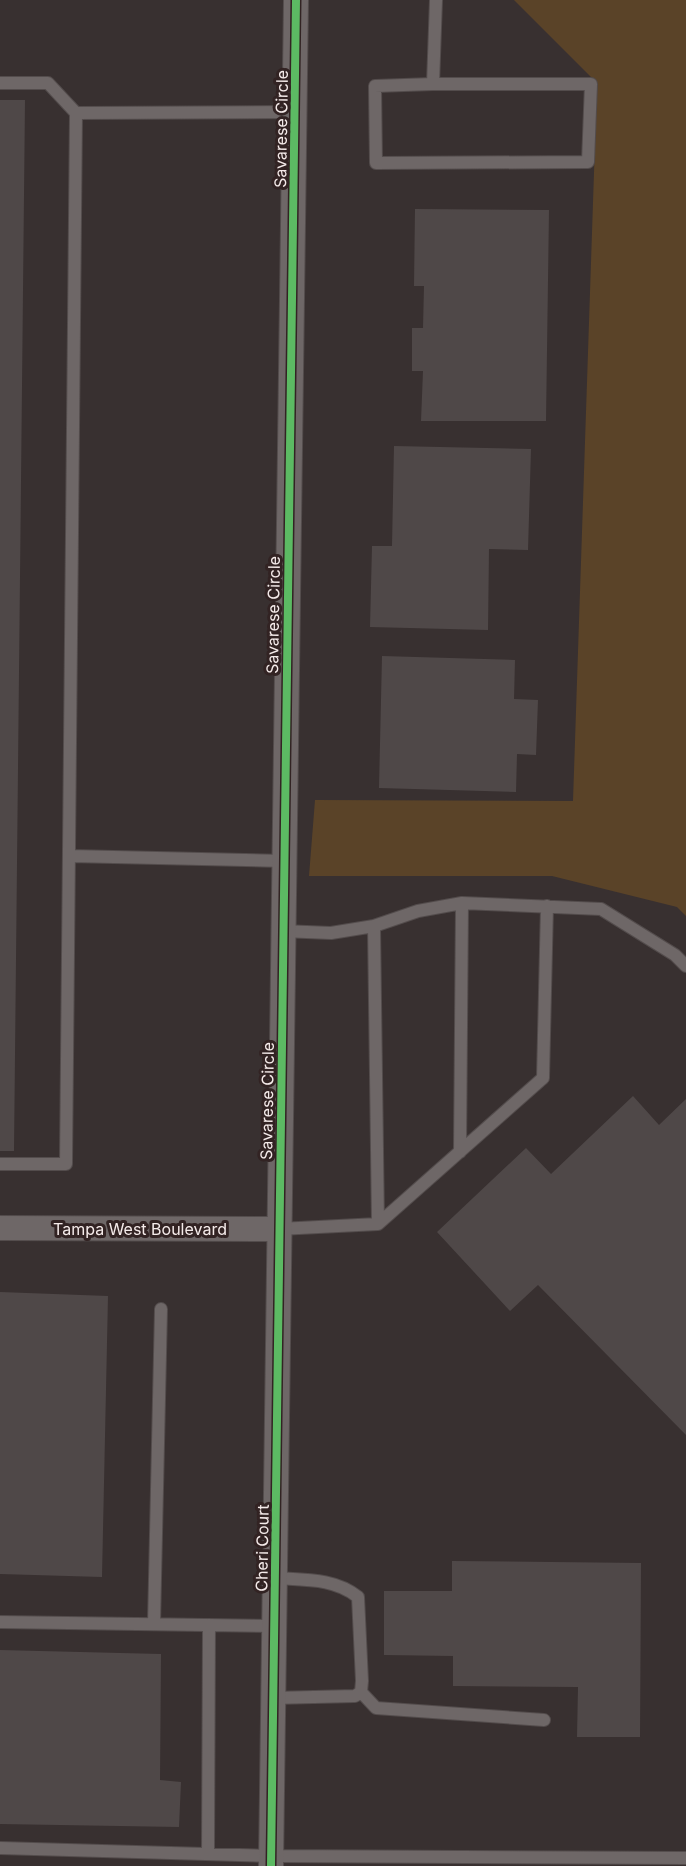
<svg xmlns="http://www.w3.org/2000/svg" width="686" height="1866" viewBox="0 0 686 1866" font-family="Inter,sans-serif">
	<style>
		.green { fill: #5a4328 }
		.building { fill: #4f4848 }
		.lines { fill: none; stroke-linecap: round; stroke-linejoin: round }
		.lane-casing { stroke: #534c4c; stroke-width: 14 }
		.street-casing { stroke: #534c4c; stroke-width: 26 }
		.lane { stroke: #6e6767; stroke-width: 12 }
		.street { stroke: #6e6767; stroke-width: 24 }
		.cycleway-casing { stroke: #322323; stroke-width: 11 }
		.cycleway { stroke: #5cba63; stroke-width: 8 }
		.labels { text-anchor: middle; stroke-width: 6; stroke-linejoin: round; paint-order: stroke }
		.street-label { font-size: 16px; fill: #f5ebea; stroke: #322323 }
	</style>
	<rect width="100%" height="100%" fill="#383030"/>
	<!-- green -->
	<path class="green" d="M514 0H686V916L677 907 552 876H309L315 800 573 801 597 83Z"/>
	<!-- building -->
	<path class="building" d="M0 100H25L14 1151H0Z
		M415 209 549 210 546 421H421L423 371H412V328H423L424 286H414Z
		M394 446 531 449 528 550 489 549 488 630 370 627 372 546H392Z
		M382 656 515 660 514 699 538 700 536 755 517 754 516 792 379 788Z
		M633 1096 659 1125 686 1099V1435L538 1285 510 1311 437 1232 526 1148 551 1174Z
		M0 1292 108 1296 102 1577 0 1574Z
		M452 1561 641 1563 640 1737H577L578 1687 453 1686V1656L384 1655V1591H452Z
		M0 1650 161 1654 160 1780 181 1782 179 1827 0 1824Z"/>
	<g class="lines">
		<!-- lane casing -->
		<g class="lane-casing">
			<path id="lane" d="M0 83H48L76 113
				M433 84H591L588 162 376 163 375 86Z
				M433 84 436 0
				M70 856 283 861
				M282 931 331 933 374 926
				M460 1152 462 903
				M0 1164H66L76 113 295 112
				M378 1224 374 926 418 911 462 903 601 909 675 955 686 966
				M279 1229 378 1224 543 1078 547 906
				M0 1622 274 1626
				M154 1624 161 1309
				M361 1692 376 1708 544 1720
				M273 1698 355 1696 361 1692 362 1681 358 1597C335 1578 304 1580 275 1578
				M0 1848 271 1856 686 1858
				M208 1854 209 1625"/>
		</g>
		<!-- street casing -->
		<g class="street-casing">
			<path id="street" d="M0 1228 279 1229
				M271 1866 296 0"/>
		</g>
		<!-- lane -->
		<use href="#lane" class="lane"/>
		<!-- street -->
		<use href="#street" class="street"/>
		<!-- cycleway casing -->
		<g class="cycleway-casing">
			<path id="cycleway" d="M271 1866 296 0"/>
		</g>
		<!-- cycleway -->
		<use href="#cycleway" class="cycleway"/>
	</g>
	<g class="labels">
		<!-- street labels -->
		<g class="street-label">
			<text transform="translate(281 129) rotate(-89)" y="6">Savarese Circle</text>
			<text transform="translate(273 615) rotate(-89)" y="6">Savarese Circle</text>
			<text transform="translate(267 1101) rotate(-89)" y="6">Savarese Circle</text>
			<text x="140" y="1235">Tampa West Boulevard</text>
			<text transform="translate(262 1548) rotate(-89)" y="6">Cheri Court</text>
		</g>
	</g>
</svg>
